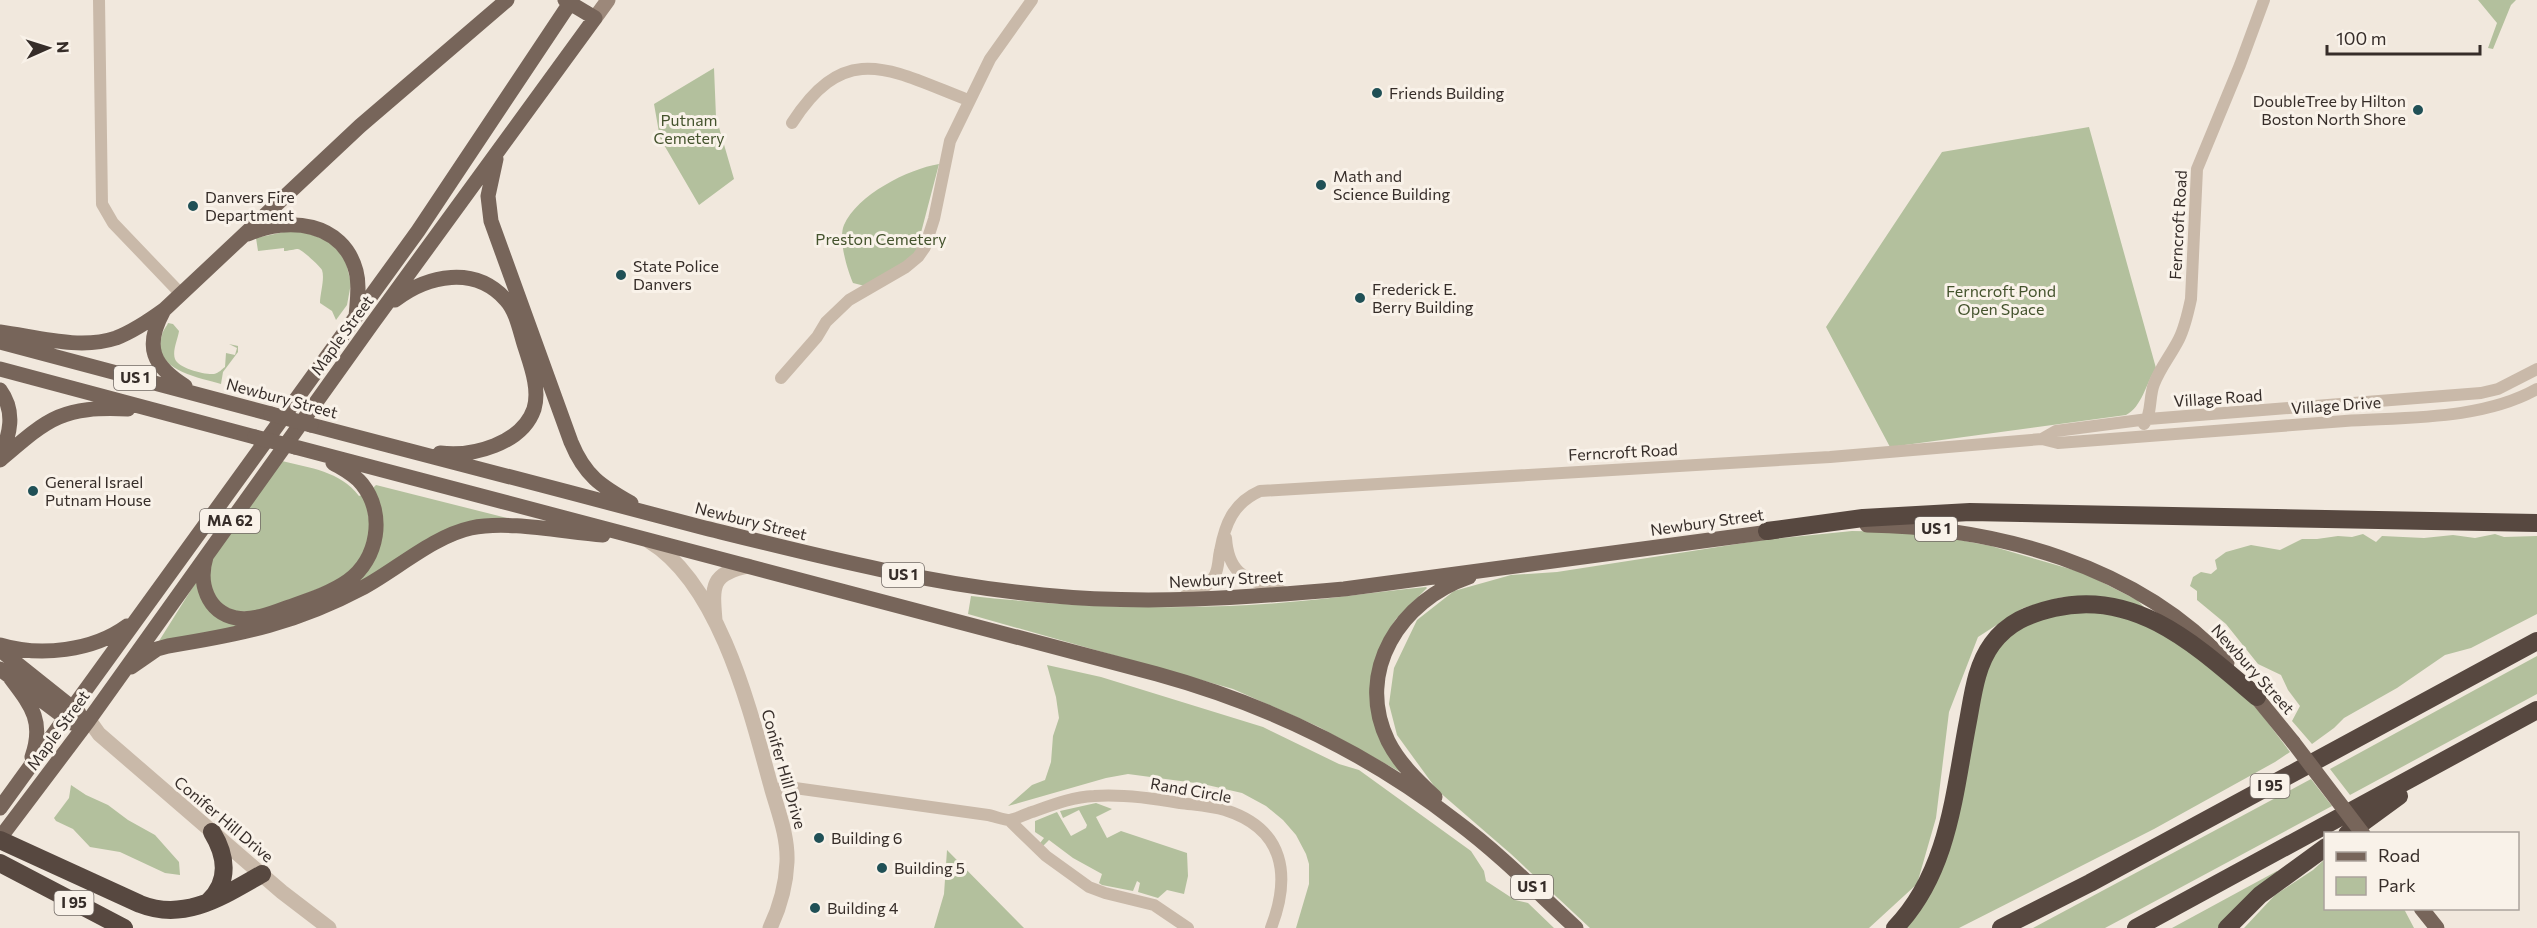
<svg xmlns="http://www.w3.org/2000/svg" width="2537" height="928" viewBox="0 0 2537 928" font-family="Commissioner,sans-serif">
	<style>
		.green { fill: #b3c09d }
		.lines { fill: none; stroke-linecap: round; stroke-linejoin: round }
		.minor { stroke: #c9b9a9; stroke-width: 12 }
		.tertiary { stroke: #c9b9a9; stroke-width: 15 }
		.secondary { stroke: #9c887a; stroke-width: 15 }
		.primary { stroke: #77655a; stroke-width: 15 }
		.motorway { stroke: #574840; stroke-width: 18 }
		.primary-bridge { stroke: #77655a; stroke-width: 15 }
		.poi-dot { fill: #205056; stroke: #f9f2e9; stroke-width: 2 }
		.labels { text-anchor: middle; stroke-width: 6; stroke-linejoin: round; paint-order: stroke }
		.shield { fill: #f9f2e9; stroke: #706863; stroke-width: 1.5 }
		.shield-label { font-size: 15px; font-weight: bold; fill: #362d29 }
		.poi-label { font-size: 16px; fill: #362d29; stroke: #f9f2e9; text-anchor: start }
		.park-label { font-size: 16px; fill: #44532d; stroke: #f9f2e9 }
		.street-label { font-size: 16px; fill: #362d29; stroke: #f9f2e9 }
	</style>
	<rect width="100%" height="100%" fill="#f1e8dd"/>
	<!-- green -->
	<path class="green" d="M2478 0H2516L2511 5 2493 49 2488 48 2497 23Z
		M714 68 716 117 734 179 699 205 660 138 654 104Z
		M2089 127 2156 368C2146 383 2142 407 2126 415L1890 447 1826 327 1942 152Z
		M939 164 912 267 865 286 853 283C847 269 838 239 844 225 857 195 908 169 939 164Z
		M298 229 330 242 345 259 351 283 347 305 336 320 332 311 320 303C320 293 325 279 322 270 320 266 301 249 298 249 295 249 288 251 284 251V248L258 251 256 238Z
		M168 323 173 324 179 331C178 339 172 351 175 359 178 368 205 375 214 374 219 373 222 369 225 367L226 353 235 355 237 348 229 344 238 346V352L223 372 221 384C197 377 151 370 162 335 163 330 167 326 168 323Z
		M282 461C310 468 340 471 359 496L362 495 366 503 371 531 364 556 340 580 265 610 237 612 218 603 208 582 211 560Z
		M376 485 507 518V520H500L349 589 367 571 372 489Z
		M1852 531 1917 532 1991 546 2084 573 2137 600 2144 607 2108 599 2062 597 2023 608 1978 637 1949 712 1936 818 1917 884 1869 928H1590L1511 854 1437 790 1397 735 1389 704 1394 668 1417 620 1454 591 1511 575 1557 572 1763 540Z
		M2363 534 2376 542 2382 536 2424 538 2453 535 2475 538 2495 534 2504 537 2537 536V614L2471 648 2445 655 2397 688 2344 718 2334 728 2312 744 2292 721 2300 706 2288 690 2281 675 2258 664 2226 624 2197 600V591L2190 586 2193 577 2201 572 2211 574 2217 569 2215 560 2226 552 2251 545 2280 550 2302 539H2317L2338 536 2352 537Z
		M196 582 233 623 242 628 159 641Z
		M1426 587 1427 588 1396 619 1386 635 1374 670 1402 773 1319 727 1233 689 968 614 971 596C1063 606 1156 610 1249 605 1308 602 1367 593 1426 587Z
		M2084 610 2138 618 2225 676 2259 711 2290 752 2275 762 2154 829 1959 928H1904L1913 919 1982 673 2009 634 2031 618Z
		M2537 656V694L2350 795 2330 769Z
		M1047 665 1101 677 1263 727 1339 764 1359 770 1471 851 1484 871 1486 881 1515 900 1528 903 1554 928H1296L1309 884V864L1306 854 1296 835 1283 820 1266 806 1242 793 1203 784 1128 774 1106 778 1008 806 1032 785 1045 780 1051 762 1053 736 1059 718 1056 697Z
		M2311 779 2332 806 2135 912 2105 928H2033Z
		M71 785 86 795 108 805 128 820 155 835 179 862 180 875 165 873 120 852 90 847 73 829 56 821 54 818 69 798Z
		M1096 803 1112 809 1096 817 1107 838 1121 831 1187 853 1188 876 1184 894 1167 890 1158 898 1138 892 1140 883 1137 881 1133 891 1102 885 1099 883 1102 874 1073 858 1049 840 1043 846 1040 843 1044 838 1035 832V821L1057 812 1071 836 1086 828 1087 825 1079 810 1063 818 1060 811Z
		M947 850 1024 928H934L944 894Z
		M2325 859 2326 908 2404 909 2414 928H2244L2275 895 2313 870Z
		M2277 871V875L2220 928H2172Z"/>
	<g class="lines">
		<!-- minor -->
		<path class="minor" d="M99 0 102 204 113 223 181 294
			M792 123C846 39 890 70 968 100
			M781 378 817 337 826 322 849 300 906 267 918 257 925 247 934 219 950 141 990 59 1032 0
			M2144 424C2152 414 2149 396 2154 384 2160 368 2171 355 2179 339 2185 327 2188 313 2191 299L2197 169 2240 65 2264 0
			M2042 439 2056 431 2148 419 2481 393 2498 389 2537 369
			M1226 538C1229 581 1253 579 1286 593
			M1185 596C1197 592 1209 587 1215 575 1219 567 1218 559 1220 551 1225 524 1233 503 1260 491L1830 457 2042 439 2058 443C2154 435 2249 429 2345 421 2407 417 2482 420 2537 389
			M772 789 795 788 988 815C994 816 1004 820 1010 820 1017 819 1025 814 1032 812 1052 805 1072 797 1094 796 1122 794 1152 798 1180 803 1195 805 1211 806 1225 810 1285 829 1291 876 1271 928
			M1009 820 1046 856 1089 887 1105 893 1154 905 1188 928"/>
		<!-- tertiary -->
		<path class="tertiary" d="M649 541C721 585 751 714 772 790 779 814 788 837 787 862 786 885 780 907 770 928
			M715 620C712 585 711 574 748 566
			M89 720 99 734 282 892 329 928"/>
		<!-- secondary -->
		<path class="secondary" d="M595 18 608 0"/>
		<!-- primary -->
		<path class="primary" d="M496 159 488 196 491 221 571 442C585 476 601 486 631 503
			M248 234C288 216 343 222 356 271 360 286 357 302 356 317
			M395 300C428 275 475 265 506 300 517 312 520 332 525 347 531 366 540 389 534 409 522 444 472 457 440 453
			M163 312C144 347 153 366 185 386
			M0 332C37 337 80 350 116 338 134 331 150 320 165 309L360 126 507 0
			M0 342 271 414
			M0 369 255 437
			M0 390C16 412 10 434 0 458
			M311 425C441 458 571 493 701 527 814 555 926 584 1043 595 1144 605 1243 598 1344 589L1777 531
			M295 447 1157 674C1266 704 1368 753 1457 822 1500 854 1537 892 1576 928
			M0 460C49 418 61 406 128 409
			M1867 525C1995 527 2138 565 2227 663
			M206 557C198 583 207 612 236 618 254 621 273 613 289 607 309 600 331 593 348 581 378 559 386 514 362 484 354 474 343 469 333 463
			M0 645C40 657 93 651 127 626
			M0 650 79 713
			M131 667 157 649 168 646C243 634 296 623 364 587 397 569 434 536 471 528 508 520 564 532 603 535
			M0 669 72 723
			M9 676C30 704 45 720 32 757
			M2249 688 2293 742
			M1435 797C1417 780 1399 763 1388 741 1354 671 1401 600 1469 577
			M0 808 418 231 570 3
			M0 838 89 720 372 324 595 18 565 0
			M2421 908 2437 928"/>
		<!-- motorway -->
		<path class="motorway" d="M1767 531 1863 518 1970 512 2537 523
			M2347 834 2399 796
			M0 840 140 904C185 922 223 896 262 874
			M0 863 124 928
			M209 901C230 881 226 855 212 832
			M1895 928C1949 872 1954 793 1968 721 1973 694 1976 666 1992 644 2008 622 2029 614 2054 608 2137 588 2199 648 2257 697
			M2001 928 2090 883 2537 641
			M2136 928 2537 710
			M2227 928 2260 895 2326 847"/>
		<!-- primary-bridge -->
		<path class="primary-bridge" d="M271 414 311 425
			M255 437 295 447
			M2293 742 2363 834"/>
	</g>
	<!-- markers -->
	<g class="poi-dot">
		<circle cx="1377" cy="93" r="6"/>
		<circle cx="2418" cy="110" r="6"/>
		<circle cx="1321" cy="185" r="6"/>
		<circle cx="193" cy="206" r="6"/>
		<circle cx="621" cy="275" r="6"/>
		<circle cx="1360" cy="298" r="6"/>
		<circle cx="33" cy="491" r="6"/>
		<circle cx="819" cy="838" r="6"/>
		<circle cx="882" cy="868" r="6"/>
		<circle cx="815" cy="908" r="6"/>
	</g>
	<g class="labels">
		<!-- shield labels -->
		<g class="shield">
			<rect x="114" y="366" width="42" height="24" rx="4.5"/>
			<rect x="200" y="509" width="60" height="24" rx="4.5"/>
			<rect x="1915" y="517" width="42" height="24" rx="4.5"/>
			<rect x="882" y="563" width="42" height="24" rx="4.5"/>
			<rect x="2250.5" y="774" width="39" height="24" rx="4.5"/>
			<rect x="1511" y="875" width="42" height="24" rx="4.5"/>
			<rect x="54.5" y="891" width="39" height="24" rx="4.5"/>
		</g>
		<g class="shield-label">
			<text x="135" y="383">US 1</text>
			<text x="230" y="526">MA 62</text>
			<text x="1936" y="534">US 1</text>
			<text x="903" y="580">US 1</text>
			<text x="2270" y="791">I 95</text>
			<text x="1532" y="892">US 1</text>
			<text x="74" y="908">I 95</text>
		</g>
		<!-- poi labels -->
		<g class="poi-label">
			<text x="1389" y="99">Friends Building</text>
			<text x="2406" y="107" text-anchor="end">DoubleTree by Hilton<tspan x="2406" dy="18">Boston North Shore</tspan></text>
			<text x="1333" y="182">Math and<tspan x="1333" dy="18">Science Building</tspan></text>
			<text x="205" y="203">Danvers Fire<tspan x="205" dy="18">Department</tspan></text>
			<text x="633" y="272">State Police<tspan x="633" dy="18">Danvers</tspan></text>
			<text x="1372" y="295">Frederick E.<tspan x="1372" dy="18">Berry Building</tspan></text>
			<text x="45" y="488">General Israel<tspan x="45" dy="18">Putnam House</tspan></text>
			<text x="831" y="844">Building 6</text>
			<text x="894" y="874">Building 5</text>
			<text x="827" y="914">Building 4</text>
		</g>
		<!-- park labels -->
		<g class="park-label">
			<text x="689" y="126">Putnam<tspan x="689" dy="18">Cemetery</tspan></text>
			<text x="881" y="245">Preston Cemetery</text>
			<text x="2001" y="297">Ferncroft Pond<tspan x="2001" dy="18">Open Space</tspan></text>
		</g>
		<!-- street labels -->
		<g class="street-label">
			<text transform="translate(2178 225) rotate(-87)" y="6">Ferncroft Road</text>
			<text transform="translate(342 335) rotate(-54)" y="6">Maple Street</text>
			<text transform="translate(282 398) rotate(15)" y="6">Newbury Street</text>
			<text transform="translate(2218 398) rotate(-4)" y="6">Village Road</text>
			<text transform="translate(2336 405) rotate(-4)" y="6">Village Drive</text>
			<text transform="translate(1623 452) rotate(-3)" y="6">Ferncroft Road</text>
			<text transform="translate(751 521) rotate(14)" y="6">Newbury Street</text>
			<text transform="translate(1707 522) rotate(-8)" y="6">Newbury Street</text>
			<text transform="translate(1226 579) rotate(-3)" y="6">Newbury Street</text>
			<text transform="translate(2253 669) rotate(48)" y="6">Newbury Street</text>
			<text transform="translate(58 730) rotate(-54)" y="6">Maple Street</text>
			<text transform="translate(784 769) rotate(74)" y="6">Conifer Hill Drive</text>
			<text transform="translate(1191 790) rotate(10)" y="6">Rand Circle</text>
			<text transform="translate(224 819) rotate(40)" y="6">Conifer Hill Drive</text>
		</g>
	</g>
	<!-- legend -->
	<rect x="2324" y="832" width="195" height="78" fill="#f9f2e9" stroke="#aba39c" stroke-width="1.5"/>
	<rect x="2336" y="852" width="30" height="9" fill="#77655a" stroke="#aba39c" stroke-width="1.5"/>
	<text x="2378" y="862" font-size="18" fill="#362d29">Road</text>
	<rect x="2336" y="877" width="30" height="18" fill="#b3c09d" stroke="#aba39c" stroke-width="1.5"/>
	<text x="2378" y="892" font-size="18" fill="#362d29">Park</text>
	<!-- north arrow -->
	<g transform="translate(48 48) rotate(87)" stroke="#f9f2e9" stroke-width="4.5" paint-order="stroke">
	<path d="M0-4.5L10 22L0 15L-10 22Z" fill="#362d29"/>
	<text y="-9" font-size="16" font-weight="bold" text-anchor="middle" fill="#362d29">N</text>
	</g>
	<!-- scale -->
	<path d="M2327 45v9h153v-9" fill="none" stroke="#362d29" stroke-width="3"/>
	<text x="2336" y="45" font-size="18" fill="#362d29" stroke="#f9f2e9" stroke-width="4.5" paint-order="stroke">100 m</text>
</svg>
